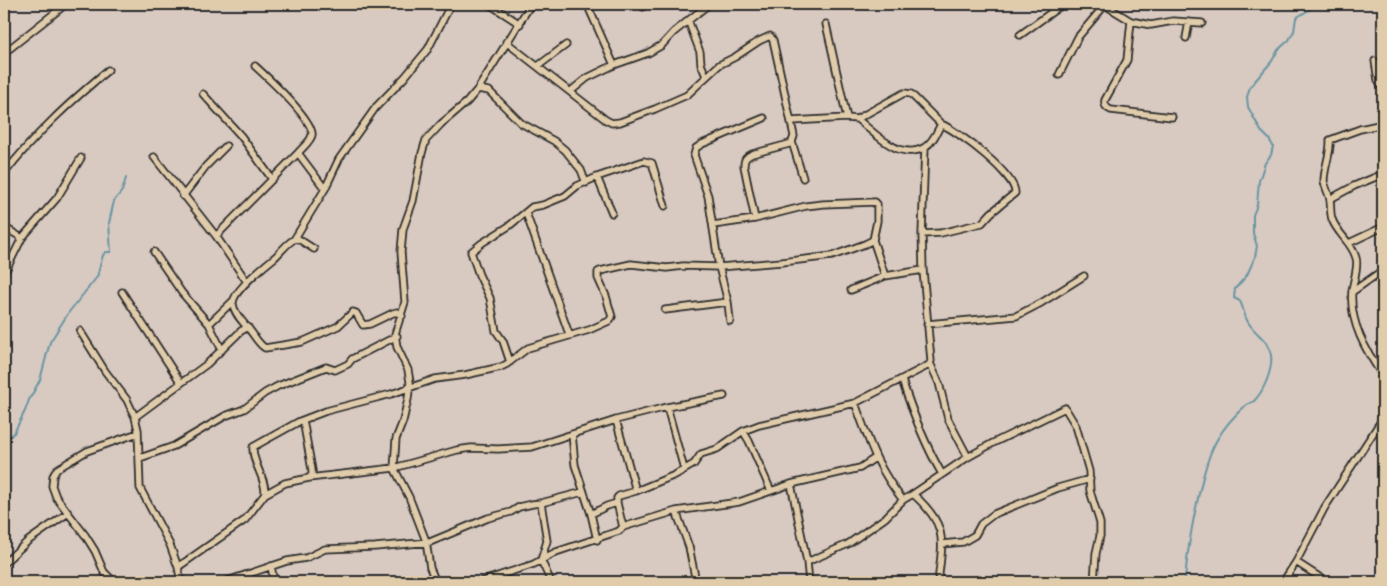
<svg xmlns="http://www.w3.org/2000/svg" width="1387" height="586" viewBox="0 0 1387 586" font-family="'Balsamiq Sans',sans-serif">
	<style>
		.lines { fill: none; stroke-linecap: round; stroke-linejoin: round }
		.stream { stroke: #6996a2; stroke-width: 2 }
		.minor-casing { stroke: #2b2b2b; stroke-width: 9 }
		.minor { stroke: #e0ccab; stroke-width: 5.5 }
	</style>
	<rect width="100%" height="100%" fill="#d8c9c1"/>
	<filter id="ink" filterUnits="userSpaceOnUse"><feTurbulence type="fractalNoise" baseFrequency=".02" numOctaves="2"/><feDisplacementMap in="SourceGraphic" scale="10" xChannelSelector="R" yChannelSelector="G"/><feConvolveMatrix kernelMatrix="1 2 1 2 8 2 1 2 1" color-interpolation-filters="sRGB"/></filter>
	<g filter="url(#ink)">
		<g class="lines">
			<!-- stream -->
			<path class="stream" d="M4 441 14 433 25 411 29 400 40 380 50 342 69 312 97 277 103 255 106 252H111L109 223 114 201 122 191 126 178
				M1185 582C1187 548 1194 514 1202 481 1206 466 1210 451 1218 438 1225 426 1234 416 1245 406 1247 403 1252 403 1254 401 1264 391 1273 369 1271 355 1269 341 1258 336 1250 325 1244 318 1244 309 1240 301L1234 298 1235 289 1247 275 1255 257 1257 246 1253 233V215L1257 205 1259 181 1265 163 1271 155 1273 146 1269 139 1261 131 1248 107 1247 97 1250 87 1272 61 1278 50 1289 40 1294 31 1296 18 1318 4"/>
			<!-- minor casing -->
			<g class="minor-casing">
				<path id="minor" d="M489 4 520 24
					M587 4 614 65
					M642 4 643 7
					M1103 4 1131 21 1151 25 1173 21 1202 23
					M688 20 700 52 701 64 706 76
					M1131 21 1127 60 1105 100C1104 105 1106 108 1111 110L1172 117
					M826 24 847 118
					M1020 35 1063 4
					M1186 38 1189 22
					M506 42 606 120 612 123 620 122 655 109 687 95 719 65 735 57 759 41 770 36 773 40 794 136 792 142 789 144 752 154C746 157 744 159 744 166L755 219
					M4 53 61 8V4
					M1375 61 1378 80 1383 90
					M255 66C267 77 314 120 312 135 311 141 302 148 298 153
					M538 66 566 45
					M1059 75 1078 37 1105 5
					M478 89 489 91 521 123 554 141 565 150 581 170 586 183
					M571 91 587 78 614 65 648 53 662 45 674 32 709 4
					M203 94 241 136 272 179
					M791 121 847 118 857 119 904 93 911 94 941 124C937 132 933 142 925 147 900 162 875 133 857 119
					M1383 124 1360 129 1330 140C1331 154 1324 167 1324 181 1325 187 1329 194 1330 200 1331 206 1330 213 1332 219 1337 234 1352 242 1356 258 1359 266 1353 282 1352 291 1349 322 1366 351 1383 376
					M792 142 803 178
					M925 147 922 234 941 233 982 223 991 213 1015 193C1016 175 958 131 941 124
					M154 157 216 236 298 153 325 189
					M4 174C35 134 69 103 108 70
					M597 177 612 213
					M183 196 206 166 226 146
					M1330 199 1354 186 1383 174
					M526 213 569 334
					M713 225 755 219 806 206 823 204 875 202 877 204V221L873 240 885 276
					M4 227 22 238
					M216 236 247 282
					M295 238 325 189 339 159 376 107 404 78 428 49 451 4
					M1349 243 1383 227
					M314 249 297 238C289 240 281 252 274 258 264 266 232 292 233 304 234 313 242 321 247 327 254 334 257 343 265 348L302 342 338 326 353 312 356 313 363 325 370 324 393 313 397 312 402 316
					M154 252 182 293 209 324
					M4 274 22 238 57 198 81 158
					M851 290 885 276 923 270
					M122 292 181 383
					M1352 292 1383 270
					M665 310 728 302
					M730 321 728 302 719 267 708 196 694 155 696 148 702 144 764 118
					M927 324 1016 316 1041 303 1084 276
					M80 331 105 371 127 400 135 417 138 430 140 488 170 545 178 567 181 582
					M222 350 209 324 233 301
					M510 362 503 341 496 331 490 298 479 275 471 252 482 243 509 226 532 207 543 205 565 196 577 186 597 177 644 161 652 163 665 206
					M902 380C913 414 924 443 942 474
					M667 407 684 469
					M135 417 207 364 241 331 248 327
					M303 420 312 470V475L309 478
					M616 420 636 491
					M743 431 749 441 771 491
					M572 434 575 465 591 514 597 540
					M968 457 993 443 1065 408 1076 426 1089 471 1090 491 1100 523V536L1096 553 1094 582
					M140 458 174 446 225 416 244 409 265 393 278 386 326 367 335 370 348 364 352 359 397 336
					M791 484 860 468 875 458
					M265 494C266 477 252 464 253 447L300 421 326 411 391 394 435 379 465 375 501 367 507 364 528 348 589 330 609 321 612 317 606 296 598 278V272L600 271 631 264 667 268 683 266 719 267 782 262 832 256 865 244 873 240
					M913 494 968 457 948 419 939 383 930 363
					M903 500 913 494C948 525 943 539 938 582
					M541 503 583 492
					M676 511 689 547 696 582
					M591 514 607 506 617 503
					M623 527 676 511 739 502 791 484 807 562
					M942 544 963 542 975 535 981 524 994 514 1058 488 1090 479
					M1296 562 1327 582
					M4 563 28 541 68 513
					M271 566 274 582
					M178 567 245 520 265 494 285 483 309 478 394 468 457 450 471 448 498 449 532 447 616 420 667 407 724 396
					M114 582 104 572 95 551 85 535 56 497 52 486 53 476 57 469 87 451 138 433
					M224 582 287 561 306 558 325 549 375 547 430 542 488 518 511 512 519 507 532 504 541 503 547 541 541 560 551 582
					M436 582 430 568 426 541 409 497 394 468 396 439 403 421 408 399 410 382 408 370 397 347 395 334 405 302 401 252 403 229 413 201 422 153 426 140 441 124 467 102 478 89 531 4
					M480 582 534 564 556 552 619 531 623 527 617 503V498L619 496 636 491 675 475 694 464 701 454 717 449 743 431 759 425 855 403 929 365 931 361 923 270 922 234
					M809 582 807 562 848 544 885 518 903 500C877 468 869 441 855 403
					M1283 582 1296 562 1325 507 1383 418"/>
			</g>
			<!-- minor -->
			<use href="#minor" class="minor"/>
		</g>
	</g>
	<!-- margin -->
	<rect width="1387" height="586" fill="none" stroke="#e0ccab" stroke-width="20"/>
	<rect x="10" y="10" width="1367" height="566" fill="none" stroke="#2b2b2b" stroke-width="2" filter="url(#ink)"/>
</svg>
